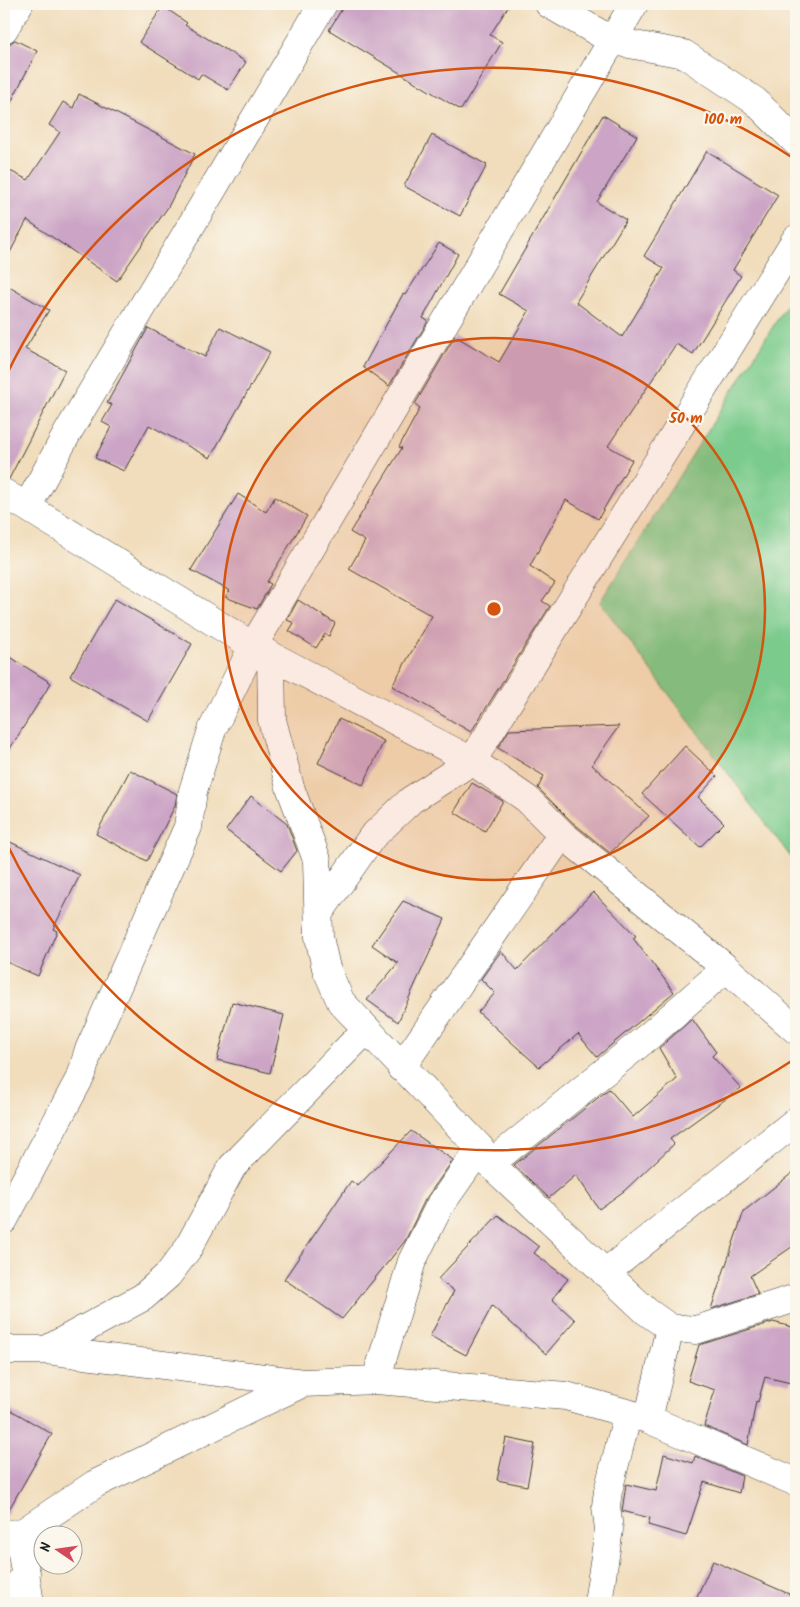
<svg xmlns="http://www.w3.org/2000/svg" width="800" height="1607" viewBox="0 0 800 1607" font-family="Kalam,sans-serif">
	<style>
		.green { fill: #7acb8c; stroke: #4b7454 }
		.building { fill: #cca5c6 }
		.lines { fill: none; stroke-linecap: round; stroke-linejoin: round }
		.street-casing { stroke: #3c3934; stroke-width: 29 }
		.street { stroke: #fff; stroke-width: 28 }
		.ring { fill: none; stroke: #d4530e; stroke-width: 2.5 }
		.centre { fill: #d4530e; stroke: #fbf7ec; stroke-width: 2.5 }
		.ring-label { font-size: 15px; text-anchor: middle; font-weight: bold; fill: #d4530e; stroke: #fbf7ec; stroke-width: 4.5; stroke-linejoin: round; paint-order: stroke }
	</style>
	<rect width="100%" height="100%" fill="#fbf7ec"/>
	<filter id="ink" filterUnits="userSpaceOnUse"><feTurbulence type="fractalNoise" baseFrequency=".02" numOctaves="2"/><feDisplacementMap in="SourceGraphic" scale="10" xChannelSelector="R" yChannelSelector="G"/><feConvolveMatrix kernelMatrix="1 2 1 2 8 2 1 2 1" color-interpolation-filters="sRGB"/></filter>
	<filter id="wash" filterUnits="userSpaceOnUse"><feTurbulence type="fractalNoise" baseFrequency=".0096" numOctaves="4" result="noise"/><feDisplacementMap in="SourceGraphic" scale="20" xChannelSelector="R" yChannelSelector="G"/><feGaussianBlur stdDeviation="1.12" result="paint"/><feColorMatrix in="noise" values="0 0 0 0 0 0 0 0 0 0 0 0 0 0 0 0 0 1.4 0 .05"/><feComposite in="paint" operator="in"/></filter>
	<g filter="url(#wash)">
		<rect width="100%" height="100%" fill="#f1ddbc"/>
		<!-- green -->
		<path class="green" d="M796 290V864L600 602Z"/>
		<g id="blocks">
			<!-- building -->
			<path class="building" d="M345 4H510L490 35 502 42 461 110 329 30Z
				M163 6 187 23 185 25 246 62 228 90 201 74 198 79 139 42Z
				M15 40 37 51 4 116V54L10 43Z
				M79 94 195 154 168 207 117 281 27 220 4 264V168L28 180 60 132 49 125 63 102 73 108Z
				M603 115 637 136 597 202 626 220 576 302 622 337 664 268 644 256 707 151 778 195 733 270 741 276 693 354 676 344 608 446 632 460 598 519 566 500 530 566 555 583 542 601 550 606 471 732 392 686 432 616 349 569 365 541 350 532 402 448 399 447 420 408 415 404 455 336 499 362 529 311 499 294Z
				M432 135 487 165 460 216 404 186Z
				M439 243 458 254 423 318 428 321 389 386 363 367 403 294 405 295Z
				M4 284 49 310 25 349 65 370 9 479 4 477Z
				M220 327 270 352 210 458 149 425 124 471 95 458 111 427 102 422 112 405 107 403 148 328 205 357Z
				M238 494 266 512 275 497 307 516 267 582 271 584 257 609 225 597 230 591 191 570Z
				M115 599 192 644 148 721 70 676Z
				M298 600 335 623 329 636 325 634 316 648 289 631 294 623 287 620Z
				M4 653 51 683 4 758Z
				M339 719 384 741 363 785 318 763Z
				M619 726 592 765 649 816 610 853 572 822 538 788 544 776 498 748 509 730Z
				M685 746 717 776 698 797 724 823 700 847 642 794Z
				M130 770 177 794 175 806 147 861 96 834Z
				M472 783 503 801 485 831 454 812Z
				M251 796 287 824 297 851 281 871 226 830Z
				M4 839 80 875 53 929 57 931 38 976 4 961Z
				M593 892 636 936 633 938 674 992 597 1057 578 1034 539 1067 478 1012 495 993 481 979 501 951 517 970Z
				M403 901 445 919 398 1022 367 1000 398 963 372 945Z
				M232 1002 284 1015 270 1073 217 1060Z
				M692 1019 716 1052 712 1056 741 1088 670 1139 674 1144 624 1191 599 1209 576 1175 549 1198 514 1165 609 1089 633 1117 677 1079 659 1048Z
				M411 1131 453 1160 425 1200 405 1241 342 1319 284 1279 351 1181 358 1186Z
				M796 1170V1244L750 1276 758 1294 711 1309 744 1211Z
				M498 1215 539 1247 534 1253 568 1279 552 1299 575 1320 546 1354 492 1306 466 1355 430 1336 454 1291 438 1279Z
				M773 1322 796 1328V1362L791 1383 765 1377 758 1402 756 1401 748 1445 704 1426 715 1390 688 1381 699 1345Z
				M4 1406 52 1434 4 1518Z
				M506 1438 535 1444 527 1486 497 1480Z
				M664 1454 693 1463 695 1456 742 1476 739 1493 704 1482 686 1536 648 1525 650 1518 622 1511 626 1484 656 1491Z
				M713 1561 796 1597V1603H694Z"/>
		</g>
	</g>
	<g filter="url(#ink)">
		<use href="#blocks" fill-opacity="0" stroke="#3c3934" stroke-width="1"/>
		<g class="lines">
			<!-- street casing -->
			<g class="street-casing">
				<path id="street" d="M549 4 613 41 684 54 755 101 796 142
					M4 29 19 4
					M4 493 253 646 472 761 527 799 562 834 726 968 796 1030
					M27 507 68 432 323 4
					M271 656 272 720 290 787 317 860 319 937 326 968 341 1002 480 1148 490 1164 646 1311 670 1328
					M319 913 372 837 411 800 472 761 796 239
					M401 1068 562 834
					M490 1164 649 1036 726 968
					M4 1220 82 1074 88 1052 188 827 193 791 212 730 253 646 634 4
					M605 1273 796 1121
					M4 1350H46L303 1383 376 1380 566 1396 648 1419 670 1328 696 1330 796 1298
					M46 1350 143 1297 168 1275 187 1250 232 1167 366 1030
					M376 1380 412 1261 439 1207 480 1148
					M648 1419 796 1482
					M4 1533 19 1535 95 1484 303 1383
					M19 1535 30 1603
					M7 1603 26 1573
					M598 1603 609 1529 606 1506 608 1491 628 1413"/>
			</g>
			<!-- street -->
			<use href="#street" class="street"/>
		</g>
	</g>
	<!-- distance rings -->
	<circle cx="494" cy="609" r="271" fill="#d4530e" fill-opacity=".12"/>
	<g class="ring">
		<circle cx="494" cy="609" r="271"/>
		<path d="M793 1060A541 541 0 0 1 6 842M6 376A541 541 0 0 1 793 158"/>
	</g>
	<circle cx="494" cy="609" r="8" class="centre"/>
	<g class="ring-label">
		<text x="723" y="124">100 m</text>
		<text x="686" y="423">50 m</text>
	</g>
	<!-- margin -->
	<rect width="800" height="1607" fill="none" stroke="#fbf7ec" stroke-width="20"/>
	<!-- north arrow -->
	<g transform="translate(58 1550) rotate(283)"><circle r="24" fill="#fbf7ec" stroke="#a29f99"/>
	<path d="M0-4L9 19L0 12L-9 19Z" fill="#d1495b"/>
	<text y="-8" font-size="14" font-weight="bold" text-anchor="middle" fill="#1c1c1c">N</text>
	</g>
</svg>
